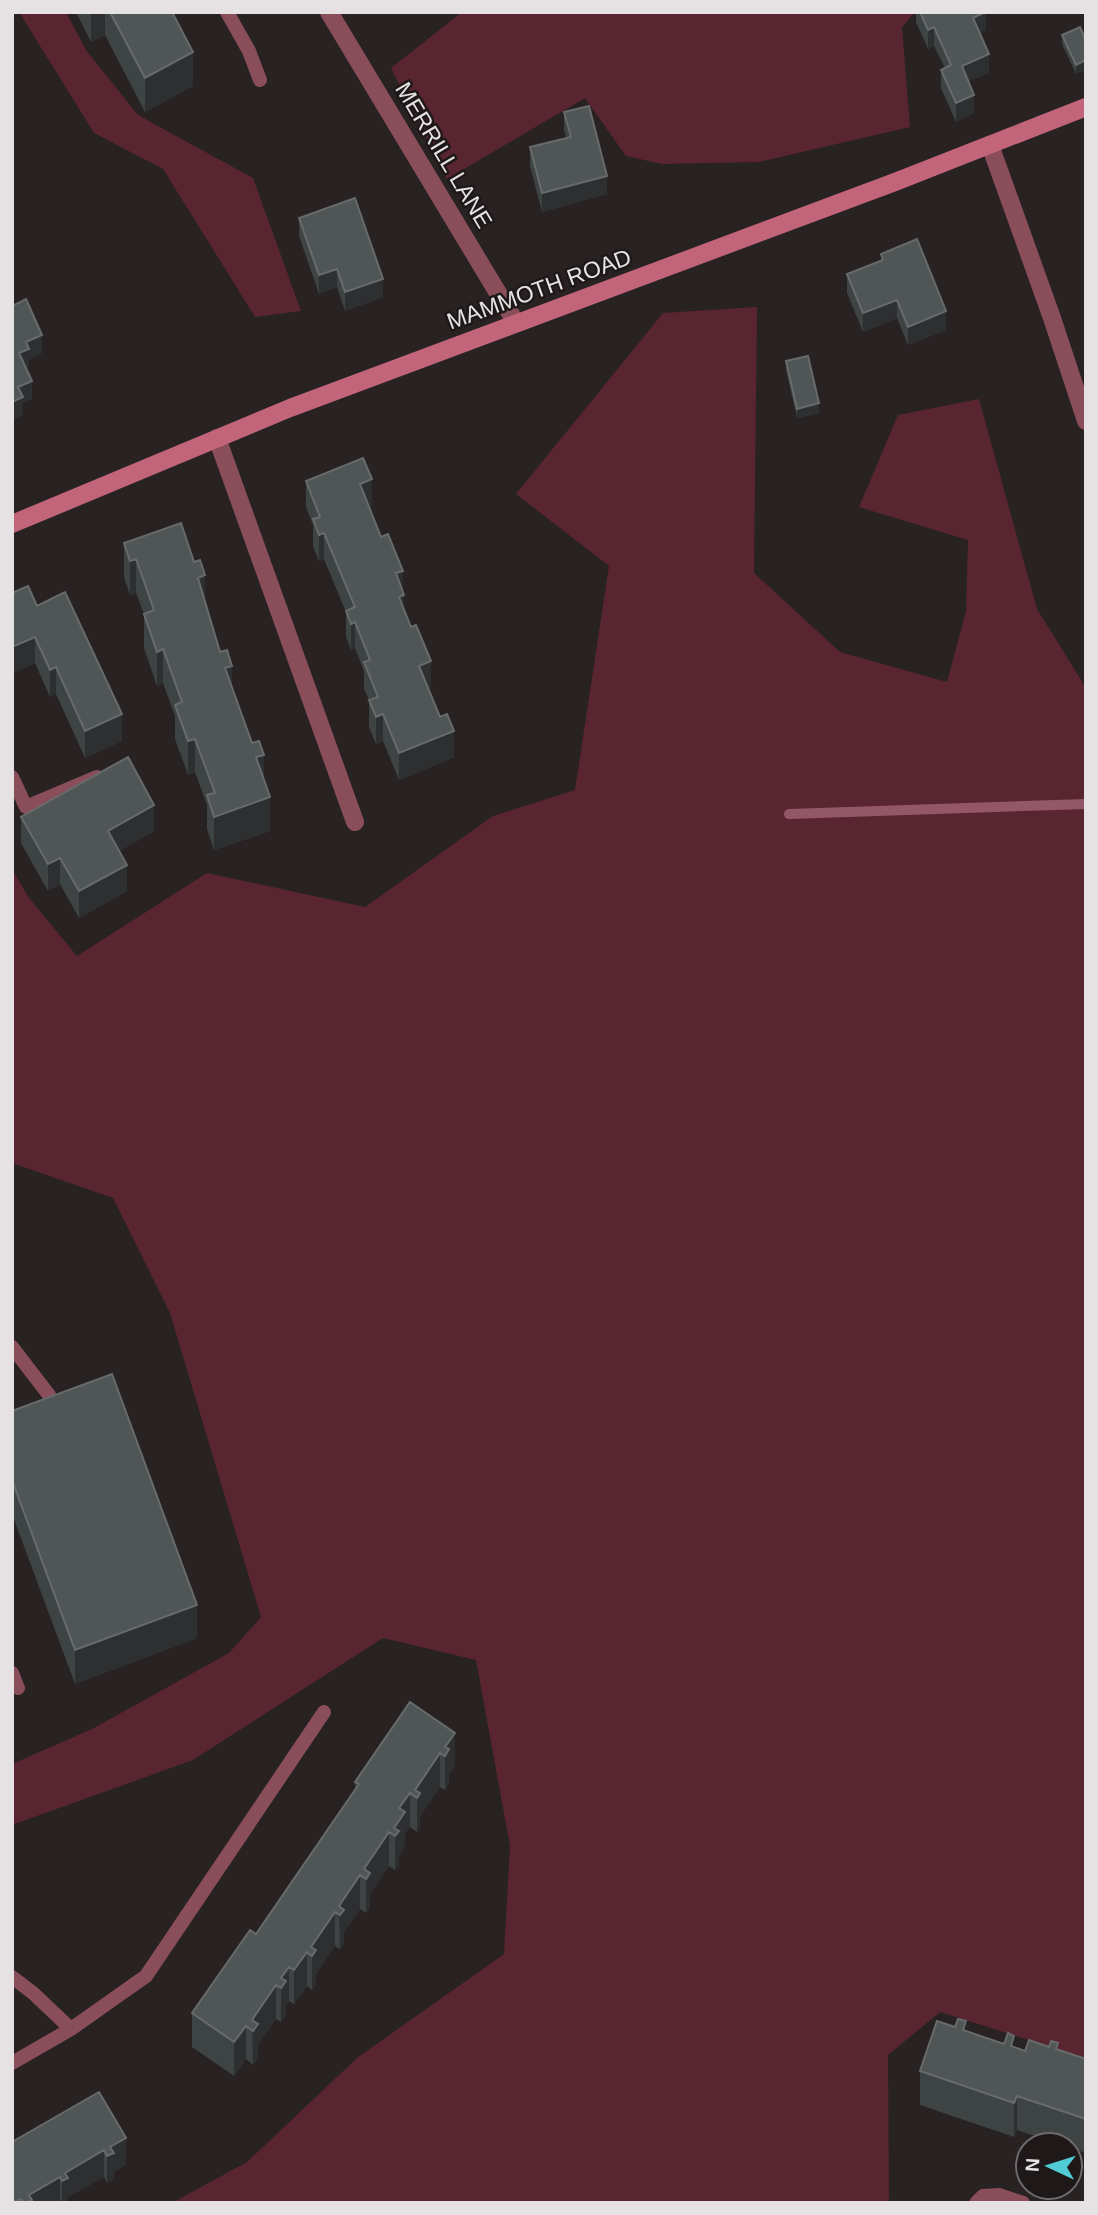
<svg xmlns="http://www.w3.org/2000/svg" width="1098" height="2215" viewBox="0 0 1098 2215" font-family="Arial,sans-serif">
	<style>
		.green { fill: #592531 }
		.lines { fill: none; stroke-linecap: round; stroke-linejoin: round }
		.stream { stroke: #935769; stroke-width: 10 }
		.lane { stroke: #8a4e5b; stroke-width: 14 }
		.street { stroke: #8a4e5b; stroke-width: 18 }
		.secondary { stroke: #c3657a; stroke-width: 18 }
		.wall { fill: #3e4444 }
		.shaded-wall { fill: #2d2f30 }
		.building { fill: #505555; stroke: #676b6b; stroke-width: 2 }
		.labels { text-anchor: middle; stroke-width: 5; stroke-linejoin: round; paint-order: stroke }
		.street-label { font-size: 23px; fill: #e6e2e3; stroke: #1e1819 }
	</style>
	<rect width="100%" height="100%" fill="#282223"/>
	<!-- green -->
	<path class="green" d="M19 12H66L86 50 138 115 253 178 301 311 255 317 163 169 94 133Z
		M462 12H915L902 27 910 127 759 162 662 164 626 156 585 98 447 179 391 68Z
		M757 307 754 573 840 652 947 682 966 611 968 540 859 507 898 415 979 399 1037 609 1086 688V2058L940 2012 888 2055 889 2203H172L247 2162 357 2058 504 1954 510 1846 476 1660 383 1638 193 1760 12 1825V1764L92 1729 229 1653 261 1617 170 1313 113 1198 12 1163V869L29 898 77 956 207 873 365 907 493 816 575 790 609 566 516 494 663 313Z"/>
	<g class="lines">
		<!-- stream -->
		<path class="stream" d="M789 814 1086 804"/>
		<!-- lane -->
		<path class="lane" d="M227 12 249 51 260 80
			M12 777 26 807 97 777
			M12 1347 49 1395
			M12 1673 18 1688
			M12 1977 33 1993 71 2029 12 2063
			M71 2029 146 1976 324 1712
			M976 2203 983 2196 999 2195 1023 2203"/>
		<!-- street -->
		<path class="street" d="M329 12 516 323
			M990 145 1052 318 1086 421
			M217 438 355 822"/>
		<!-- secondary -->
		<path class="secondary" d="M12 524 290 408 895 182 1086 107"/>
	</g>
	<!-- wall -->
	<path class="wall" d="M76 12H172L193 86 145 112 105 35 91 42Z
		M916 12H986V30L979 33 989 73 968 81 974 113 956 122 941 88V70L945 68 934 46 928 49 916 22Z
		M1080 27 1076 74 1062 44V35Z
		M564 112 607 194 542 212 530 166V147L566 138 564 130Z
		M299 218 383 297 345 311 337 287 319 294 299 236Z
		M881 254 946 330 908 345 897 318 863 332 847 293V274L881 261Z
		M786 361 819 413 797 418 786 370Z
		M306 481 372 505 369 507 403 591 404 610 431 687 428 688 454 757 399 780 383 741 376 744 369 727V700L364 689V671L355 648 351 650 346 637V612L324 559 319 561 313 546V525L306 507Z
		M124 543 205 601 220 652 264 779 270 831 214 850 207 829V805L195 772 188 775 175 739V716L163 683 157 686 144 648V614L136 593 130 595 124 577Z
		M12 593 122 741 85 758 56 694 50 697 35 663 12 674Z
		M21 817 154 831 119 851 127 891 79 918 60 884 48 891 21 843Z
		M12 1411 197 1638 75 1684 12 1514Z
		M410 1702 455 1766 449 1774V1783L445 1790 440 1787 420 1816V1827L417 1832 410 1827 405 1833V1846L399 1855V1865L395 1870 389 1866 370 1894V1907L366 1913 360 1909 344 1932V1943L340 1949 335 1946 316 1974V1984L312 1990 307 1986 294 2004 289 2001 286 2005V2015L281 2022 276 2019 258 2045V2058L253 2065 246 2059 234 2076 192 2047V2013L256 1934 355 1790V1782Z
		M966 2031 1025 2051 1058 2050 1086 2059V2153L1070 2148V2145H1062L1017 2130 1014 2137 920 2105V2071Z
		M99 2092 126 2165 114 2172V2179L107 2183 104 2177 68 2197V2203H12Z"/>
	<!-- shaded-wall -->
	<path class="shaded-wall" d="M91 12H105V35L91 42Z
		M985 12H986V30L973 36V18Z
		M934 27V46L928 49V30Z
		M193 52V86L145 112V78Z
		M989 54V73L962 84V66Z
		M1086 60V70L1076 74V65Z
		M974 95V113L956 122V103Z
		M607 176V194L542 212V193Z
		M337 269V287L319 294V275Z
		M383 279V297L345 311V292Z
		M897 300V318L863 332V313Z
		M946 311V330L908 345V327Z
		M42 335V353L29 360V367L19 372V353L26 342Z
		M32 381V399L23 403V415L12 420V402L18 387Z
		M819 403V413L797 418V409Z
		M372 479V505L360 510V484Z
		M324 533V559L319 561V535Z
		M136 559V593L130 595V561Z
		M403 571V595H404V621L399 599 396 573Z
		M205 575V609L198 578Z
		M355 622V648L351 650V624Z
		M35 637V663L12 674V647Z
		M163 649V683L157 686V652Z
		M431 661V687L419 692V666Z
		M232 666V699L225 668Z
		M56 667V694L50 697V670Z
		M122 714V741L85 758V731Z
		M383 714V741L376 744V717Z
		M454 731V757L399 780V753Z
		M195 739V772L188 775V741Z
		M264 755V788L256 757Z
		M270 797V831L214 850V817Z
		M154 805V831L108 858V831Z
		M60 858V884L48 891V864Z
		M127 865V891L79 918V891Z
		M197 1605V1638L75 1684V1650Z
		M455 1733V1766L449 1774V1783L445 1790V1747Z
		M440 1753V1787L420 1816V1827L417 1832V1798L415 1790Z
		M410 1793V1827L405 1833V1846L399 1855V1865L395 1870V1836L394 1828 399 1808Z
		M389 1832V1866L370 1894V1907L366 1913V1879L364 1869Z
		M360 1875V1909L344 1932V1943L340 1949 339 1906Z
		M335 1912V1946L316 1974V1984L312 1990V1956L311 1947Z
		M307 1952V1986L294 2004V1970Z
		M289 1967V2001L286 2005V2015L281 2022V1978Z
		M276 1985V2019L258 2045V2058L253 2065 252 2020Z
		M246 2026V2059L234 2076V2042Z
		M1017 2096V2130L1014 2137V2103Z
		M126 2138V2165L114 2172V2179L107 2183V2156L110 2147Z
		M104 2150V2177L68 2197V2203H62V2181L65 2173Z
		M60 2177V2203H27L29 2195Z"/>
	<!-- building -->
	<path class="building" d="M110 12H172L193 52 145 78Z
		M920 12H985L973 18 989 54 962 66 974 95 956 103 941 70 951 65 934 27 928 30Z
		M1080 27 1086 41V60L1076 65 1062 35Z
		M589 106 607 176 542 193 530 147 571 137 564 112Z
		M355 198 383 279 345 292 337 269 319 275 299 218Z
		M917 239 946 311 908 327 897 300 863 313 847 274 883 260 881 254Z
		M26 299 42 335 26 342 29 349 19 353 32 381 18 387 23 397 12 402V306Z
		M808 356 819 403 797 409 786 361Z
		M363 458 372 479 360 484 381 537 388 534 403 571 396 573 404 595 399 597 411 627 416 625 431 661 419 666 440 717 447 714 454 731 399 753 383 714 376 717 369 700 378 697 364 662 370 660 355 622 351 624 346 611 355 607 324 533 319 535 313 519 320 517 306 481Z
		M181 523 194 562 200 560 205 575 198 578 220 652 227 650 232 666 225 668 252 743 259 741 264 755 256 757 270 797 214 817 207 795 215 793 195 739 188 741 175 705 182 702 163 649 157 652 144 614 154 610 136 559 130 561 124 543Z
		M28 586 37 606 65 592 122 714 85 731 56 667 50 670 35 637 12 647V593Z
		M128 757 154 805 108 831 127 865 79 891 60 858 48 864 21 817Z
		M112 1374 197 1605 75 1650 12 1480V1411Z
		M410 1702 455 1733 445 1747 449 1749 445 1756 440 1753 415 1790 420 1793 417 1798 410 1793 399 1808 405 1812 394 1828 399 1831 395 1836 389 1832 364 1869 370 1873 366 1879 360 1875 339 1906 344 1910 340 1915 335 1912 311 1947 316 1950 312 1956 307 1952 294 1970 289 1967 281 1978 286 1981 281 1988 276 1985 252 2020 258 2024 253 2031 246 2026 234 2042 192 2013 250 1930 256 1934 359 1784 355 1782Z
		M958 2019 966 2021 963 2030 1004 2044 1008 2033 1014 2036 1011 2046 1025 2051 1029 2040 1049 2047 1051 2041 1058 2043 1056 2049 1086 2059V2119L1017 2096 1014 2103 920 2071 937 2021 955 2027Z
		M99 2092 126 2138 110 2147 114 2153 107 2156 104 2150 65 2173 68 2178 62 2181 60 2177 29 2195 32 2200 27 2203H24L21 2199 12 2203V2142Z"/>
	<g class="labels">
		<!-- street labels -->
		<g class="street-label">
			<text transform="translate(444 155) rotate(59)" y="8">MERRILL LANE</text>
			<text transform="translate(539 289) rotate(-20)" y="8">MAMMOTH ROAD</text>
		</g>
	</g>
	<!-- border -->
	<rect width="1098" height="2215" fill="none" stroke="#e6e2e3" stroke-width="28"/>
	<!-- north arrow -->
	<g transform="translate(1049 2166) rotate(274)"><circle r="33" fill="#1e1819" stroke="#6e696a" stroke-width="2"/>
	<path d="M0-5L12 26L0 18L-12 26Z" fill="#51ccd4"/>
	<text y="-10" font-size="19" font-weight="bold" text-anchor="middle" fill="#e6e2e3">N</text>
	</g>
</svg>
